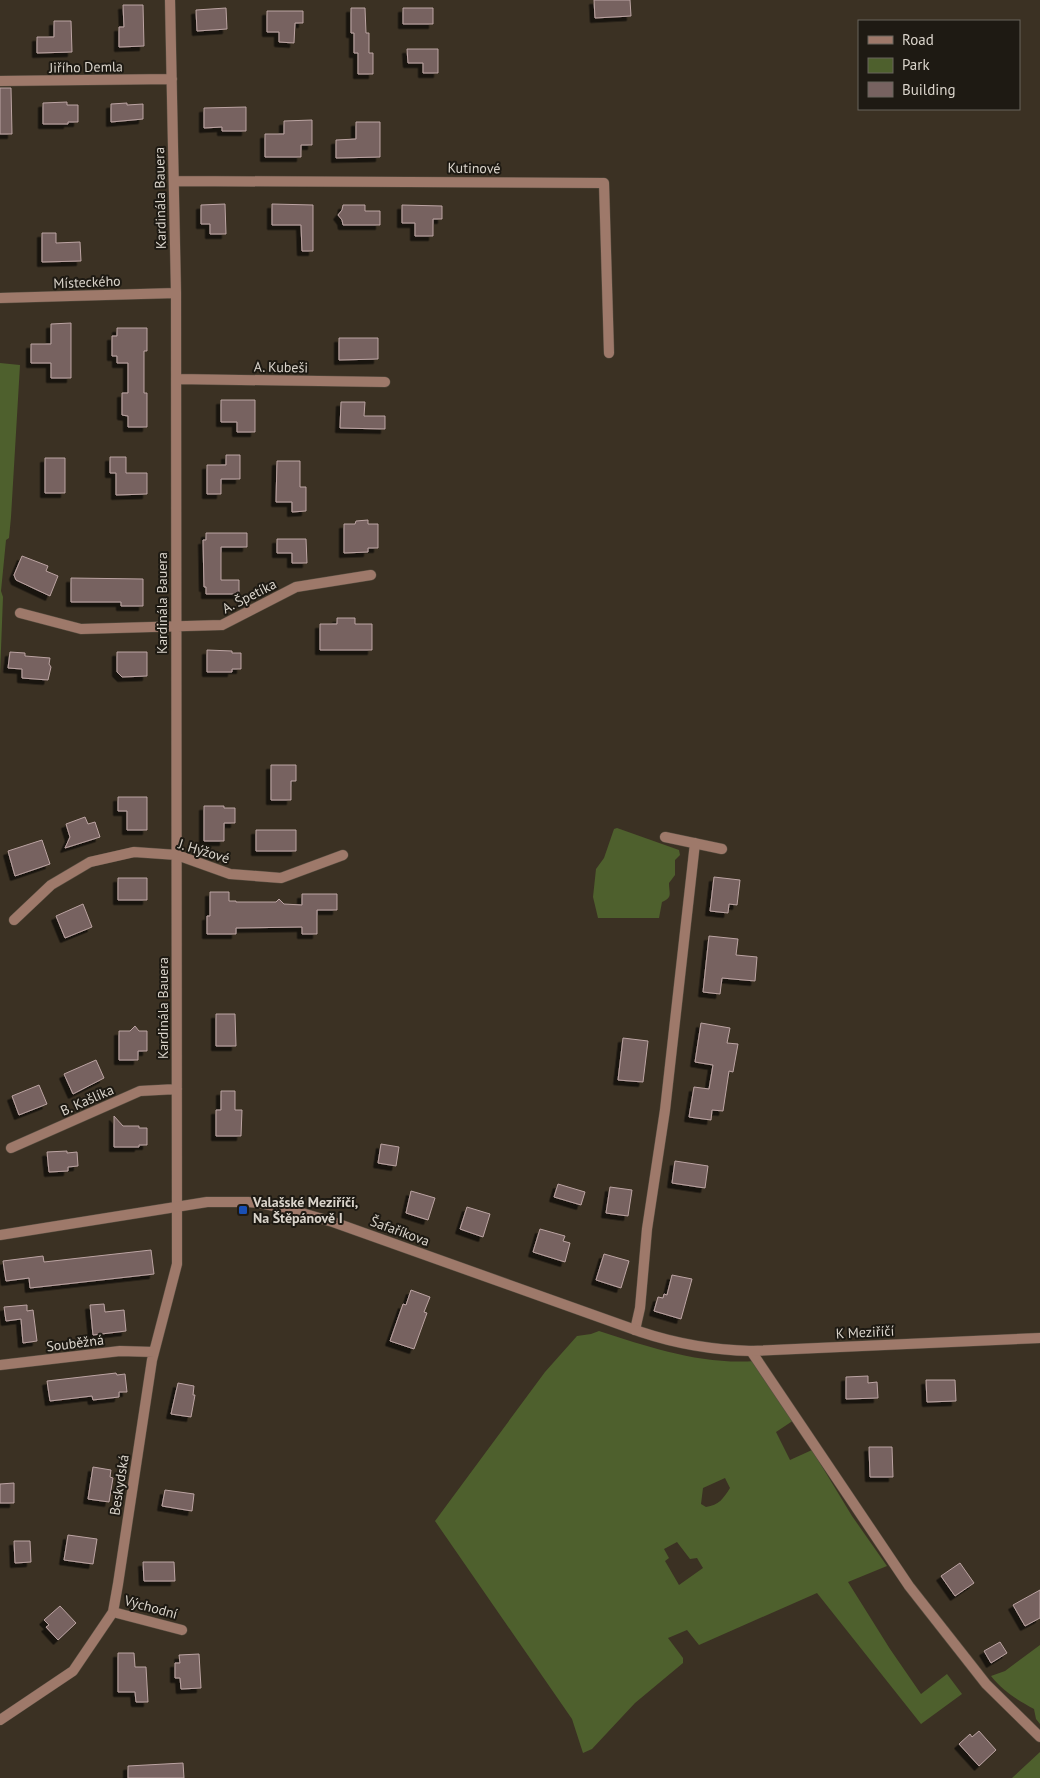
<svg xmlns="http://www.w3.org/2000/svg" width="1040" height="1778" viewBox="0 0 1040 1778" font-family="'PT Sans',sans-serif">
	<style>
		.green { fill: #4e602d; fill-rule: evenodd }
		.building { fill: #776260; stroke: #bca4a3; filter: url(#shadow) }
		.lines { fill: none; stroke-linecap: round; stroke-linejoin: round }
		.minor-casing { stroke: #584e41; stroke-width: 11 }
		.tertiary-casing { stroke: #584e41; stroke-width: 11 }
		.minor { stroke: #9e796a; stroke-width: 10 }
		.tertiary { stroke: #9e796a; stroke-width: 10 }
		.transit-dot { fill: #1a4fb4; stroke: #1e1a13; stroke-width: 2 }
		.labels { text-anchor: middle; stroke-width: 4; stroke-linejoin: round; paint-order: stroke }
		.street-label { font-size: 14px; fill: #dad4cb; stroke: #1e1a13 }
		.poi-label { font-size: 14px; font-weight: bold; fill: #dad4cb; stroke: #1e1a13; text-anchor: start }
	</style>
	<defs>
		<filter id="shadow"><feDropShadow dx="-4.5" dy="4.5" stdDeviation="0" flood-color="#0009"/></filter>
	</defs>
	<rect width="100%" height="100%" fill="#3b3123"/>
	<!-- green -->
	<path class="green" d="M0 363 20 365 11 517 9 538 6 540 1 591 3 597 0 675Z
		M617 828 679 850 680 855 675 860V875L669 883C669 894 673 897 662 902L659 918H598L593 897 596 869 604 858 614 829Z
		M599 1331C649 1347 701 1365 755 1361L794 1420 776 1432 790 1460 812 1450 852 1516 887 1566 848 1582 890 1649 921 1694 947 1674 962 1694 921 1724 817 1593 699 1645 687 1630 668 1638 683 1658V1663L635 1703 592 1749 583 1753 572 1719 435 1521 545 1372 577 1336 591 1334ZM725 1478 730 1488C723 1499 719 1505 706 1507L701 1504 703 1488ZM677 1542 690 1559 697 1558 703 1568 679 1585 665 1561 669 1558 664 1549Z
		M1040 1645V1724L1036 1719 1034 1709C1017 1700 1003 1691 991 1676L1005 1671Z
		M1040 1752V1778H1012Z"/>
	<!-- building -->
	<path class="building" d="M594 0H630L631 16 595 18Z
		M123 5H143L144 46 119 47V27H124Z
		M226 8 227 29 197 31 196 10Z
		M351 8H365L366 33H369V53H373V74H358V53H354V33H351Z
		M403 8H433V24H403Z
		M267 11H303V23H295L294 43 279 42V32H267Z
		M54 21H71L72 52 37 53V37H54Z
		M407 49H438V73H423V63H408Z
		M0 88H11L12 134H0Z
		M67 102V105H78V122H68V124H43V103Z
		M127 103V105L143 104V119L111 122V104Z
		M246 107V131H222V127L204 128V108Z
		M312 120V145H301V157H265V134H284V121Z
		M356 122H380V157L336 158V140L356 139Z
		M225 204 226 234H210V224H201V205Z
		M272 204 313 205V251H302L301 225H272Z
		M343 205H365V211H380V225H343L342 220 338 215 342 210Z
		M402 205 442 206V219H433V236H415V223H402Z
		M42 233H56V243L80 242 81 261 42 262Z
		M71 323V378H51V363H31V344H51V324Z
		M117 328H147V351H144V393H147V427H128V416L122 415V393H128V363H117V356H112V336H117Z
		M339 338H378V359L339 360Z
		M221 400H255V432H237V422H221Z
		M341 402H365L364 416H385V429L340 428Z
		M226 455H240V479H221V494H207V465H226Z
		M110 457H126V473H147V494L116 495V473H110Z
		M45 458H65V493H45Z
		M277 461H300V487H306V511L292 512V502H276Z
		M368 520V524H378V548H368V552L344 553V524H355L356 521Z
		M206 533H247V547H221V580H239V594H206V587H204L203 540H206Z
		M277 539H306L307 563H292V553H277Z
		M22 556 48 566 46 571 58 576 50 596 16 580 14 575Z
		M71 578 143 579V606H121V602H71Z
		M337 618H355V624H372V650H320V624H337Z
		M207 650 232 651V653H241V669H232V672H207Z
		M10 652 25 653V656L50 658 49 664 51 667 48 680 22 678V669L8 668Z
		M117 652H147V676L122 677 117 672Z
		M271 765H296V781H291V800H271Z
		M118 797H147V830H127V811H118Z
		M204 806H224V808H235V823H224V841H204Z
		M85 817 88 824 95 822 100 837 65 848 70 837 66 824Z
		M256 830H296V851H256Z
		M42 840 50 864 15 876 8 851Z
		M714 877 740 880 737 905 729 904 728 913 710 911Z
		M118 878H147V900H118Z
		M210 892H229V901H236V902H276L279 899 284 904 302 905V894H337V910H317V934H302V927L236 928V934H207V916H210Z
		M83 904 92 927 65 938 56 916Z
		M709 936 738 939 736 955 757 957 755 981 722 978 720 994 703 992Z
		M216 1014H235L236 1046H216Z
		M701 1023 730 1028 727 1043 738 1044 733 1072 729 1071 723 1111 712 1110 711 1120 689 1117 694 1087 709 1089 713 1065 695 1062Z
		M135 1026 139 1031H147V1051H138V1060H119V1031H130Z
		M623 1038 648 1041 643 1082 618 1080Z
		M96 1060 104 1078 73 1094 64 1074Z
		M39 1085 47 1104 19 1115 12 1096Z
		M221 1091H235V1110H242L241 1136H216V1110H221Z
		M114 1116 123 1126H139V1128H147V1145H139V1147H114Z
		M381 1144 399 1147 396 1166 378 1163Z
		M67 1151V1153L77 1152 78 1166 68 1167V1171L49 1172 47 1152Z
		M675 1161 708 1166 705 1188 672 1183Z
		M558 1184 585 1192 581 1205 554 1197Z
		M610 1187 632 1190 628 1216 606 1213Z
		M411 1191 435 1198 428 1220 406 1213Z
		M467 1207 490 1214 483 1237 460 1229Z
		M540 1229 565 1236 563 1241 570 1243 565 1262 533 1252Z
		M151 1250 154 1274 30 1288 29 1278 6 1281 3 1261 43 1256 44 1262Z
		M604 1254 629 1261 621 1288 596 1280Z
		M672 1275 692 1279 681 1319 654 1311 658 1297 663 1298 664 1294 667 1295Z
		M411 1290 430 1297 424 1312 427 1313 414 1349 390 1341 403 1304 406 1305Z
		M104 1304 105 1312 124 1310 126 1331 93 1335 90 1305Z
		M27 1305V1311L33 1310 37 1341 23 1343 21 1319 6 1321 4 1307Z
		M116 1373 117 1375 125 1374 127 1392H119V1397L93 1400 92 1396 50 1401 47 1381Z
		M868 1376V1383L877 1382 878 1398 846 1399V1377Z
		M926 1380H955L956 1401 927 1402Z
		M178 1383 194 1386 193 1395H195L191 1417 171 1414Z
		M869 1447H892L893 1477H870Z
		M93 1467 111 1470 110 1477 113 1478 109 1502 88 1499Z
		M14 1483V1503H0V1484Z
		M165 1490 194 1494 192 1511 162 1506Z
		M68 1535 97 1539 93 1564 64 1560Z
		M14 1541H30L31 1562 15 1563Z
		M143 1562H174L175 1581H144Z
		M960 1563 974 1583 955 1596 941 1576Z
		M1040 1590V1618L1025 1626 1013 1605Z
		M60 1606 76 1623 58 1640 46 1627 49 1625 44 1620Z
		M1000 1642 1007 1653 991 1663 984 1651Z
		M118 1653H134L135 1667H146L148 1702H136L135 1692H118Z
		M199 1654 201 1688 181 1689 180 1678H175V1663H180L179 1655Z
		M979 1731 996 1750 979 1766 959 1744 970 1734 972 1737Z
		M183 1763 184 1778H128V1766Z"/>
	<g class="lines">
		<!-- minor casing -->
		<g class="minor-casing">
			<path id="minor" d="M0 81 172 79
				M174 181 604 183 609 353
				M0 298 176 293
				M176 379 385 382
				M20 613 81 629 222 625 296 587 371 575
				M665 837 722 849
				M14 920 51 885 90 862 134 852 177 855 230 874 281 878 343 855
				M11 1148 140 1091 177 1089
				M635 1330 640 1308 647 1229 665 1110 695 843
				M751 1351 909 1586 986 1684 1040 1737
				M0 1365 120 1351 154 1352
				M113 1612 182 1630
				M0 1720 73 1671 113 1612 118 1584 152 1360 177 1264 176 293 170 0"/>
		</g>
		<!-- tertiary casing -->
		<g class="tertiary-casing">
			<path id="tertiary" d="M0 1235 207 1202H248L260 1203 288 1209 333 1222 641 1332C677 1344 713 1350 751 1351L1040 1338"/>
		</g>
		<!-- minor -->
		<use href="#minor" class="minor"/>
		<!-- tertiary -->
		<use href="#tertiary" class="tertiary"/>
	</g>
	<!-- markers -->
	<rect class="transit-dot" x="238" y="1205" width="10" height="10" rx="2.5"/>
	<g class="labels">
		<!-- street labels -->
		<g class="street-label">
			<text transform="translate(86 67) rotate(-1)" y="5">Jiřího Demla</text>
			<text transform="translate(474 168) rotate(1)" y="5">Kutinové</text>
			<text transform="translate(160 198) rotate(-91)" y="5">Kardinála Bauera</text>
			<text transform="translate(87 282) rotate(-2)" y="5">Místeckého</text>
			<text transform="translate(281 367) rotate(1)" y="5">A. Kubeši</text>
			<text transform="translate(249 596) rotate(-27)" y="5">A. Špetíka</text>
			<text transform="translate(162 603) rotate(-90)" y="5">Kardinála Bauera</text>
			<text transform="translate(204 851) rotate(17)" y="5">J. Hýžové</text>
			<text transform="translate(163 1008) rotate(-90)" y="5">Kardinála Bauera</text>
			<text transform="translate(87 1100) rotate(-24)" y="5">B. Kašlíka</text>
			<text transform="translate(400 1231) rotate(20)" y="5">Šafaříkova</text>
			<text transform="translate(865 1332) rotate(-3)" y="5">K Meziříčí</text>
			<text transform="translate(75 1343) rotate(-7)" y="5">Souběžná</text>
			<text transform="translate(119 1485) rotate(-81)" y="5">Beskydská</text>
			<text transform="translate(151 1607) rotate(15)" y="5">Východní</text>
		</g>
		<!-- poi labels -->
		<g class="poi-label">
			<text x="253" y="1207">Valašské Meziříčí,<tspan x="253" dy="16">Na Štěpánově I</tspan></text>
		</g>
	</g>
	<!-- legend -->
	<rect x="858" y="20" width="162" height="90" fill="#1e1a13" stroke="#69645d"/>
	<rect x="868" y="36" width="25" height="8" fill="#9e796a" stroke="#69645d"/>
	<text x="902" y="45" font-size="15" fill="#dad4cb">Road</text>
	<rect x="868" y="58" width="25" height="15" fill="#4e602d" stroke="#69645d"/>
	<text x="902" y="70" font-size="15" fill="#dad4cb">Park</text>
	<rect x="868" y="82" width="25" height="15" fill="#776260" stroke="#69645d"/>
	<text x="902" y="95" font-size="15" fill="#dad4cb">Building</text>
</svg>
